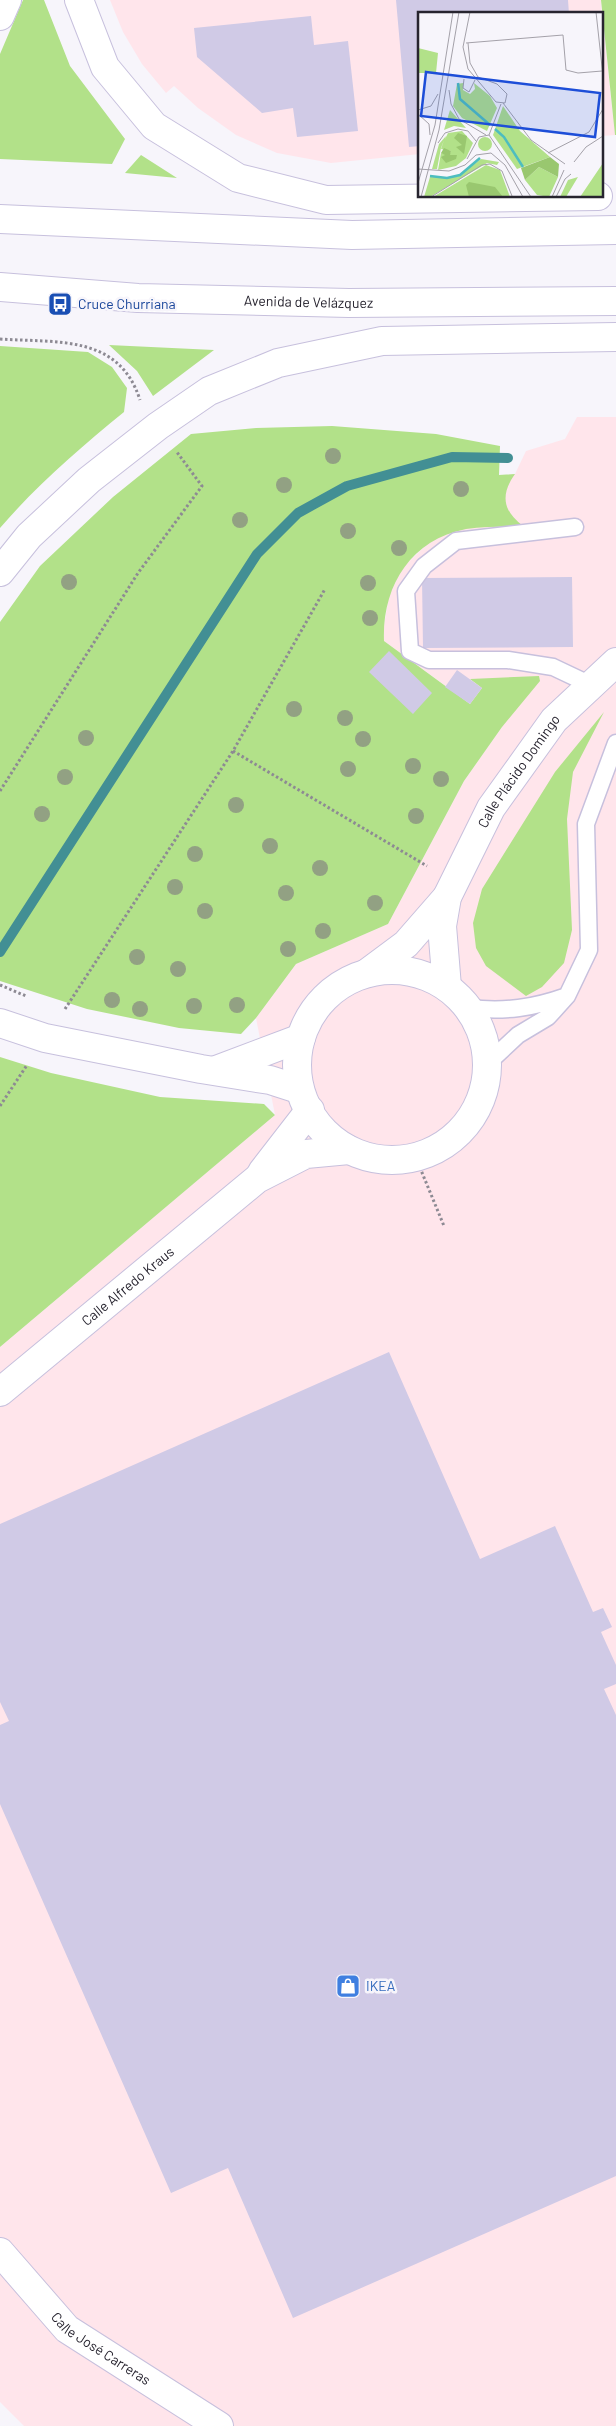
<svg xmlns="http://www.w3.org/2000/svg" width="616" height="2426" viewBox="0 0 616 2426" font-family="Barlow,sans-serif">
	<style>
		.commercial { fill: #ffe5eb }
		.green { fill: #b2e189 }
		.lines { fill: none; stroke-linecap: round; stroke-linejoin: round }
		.stream { stroke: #428f94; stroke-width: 10 }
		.building { fill: #d0cae6 }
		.service-casing { stroke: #c7c0dd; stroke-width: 19 }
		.minor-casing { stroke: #c7c0dd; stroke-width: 30 }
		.motorway-casing { stroke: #c7c0dd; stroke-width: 30 }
		.path { stroke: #8d8a93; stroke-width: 3; stroke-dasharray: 2.5 2.5; stroke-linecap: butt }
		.service { stroke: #fff; stroke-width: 16 }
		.minor { stroke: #fff; stroke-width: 28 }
		.motorway { stroke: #fff; stroke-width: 28 }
		.tree { fill: #92a183 }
		.labels { text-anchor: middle; stroke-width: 5; stroke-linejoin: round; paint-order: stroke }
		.street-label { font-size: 14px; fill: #27242f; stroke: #f7f5fb }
		.transit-label { font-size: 14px; fill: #164399; stroke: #f7f5fb; text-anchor: start }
		.shop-label { font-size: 14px; fill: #366cbe; stroke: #f7f5fb; text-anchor: start }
		.inset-river { fill: none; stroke: #4dbdbf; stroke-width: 2.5 }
		.inset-road { fill: none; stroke: #a4a1a9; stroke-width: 1 }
		.view { fill: #1d4ed8; fill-opacity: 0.15; stroke: #1d4ed8; stroke-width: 2.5 }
		.inset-edge { fill: none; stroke: #27242f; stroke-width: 2.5 }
	</style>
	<rect width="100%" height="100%" fill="#f7f5fb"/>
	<!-- commercial -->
	<path class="commercial" d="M110 0H601L602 14H420V154L331 163 277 153 236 135 198 108 174 86 166 93 142 64 123 32Z
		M602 16 615 135 602 136Z
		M577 417H616V2426H24L0 2402V1347L275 1115 256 1018 296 964 388 924 464 781 502 727 384 641V625L389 596 402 568 499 476 515 474 526 451 565 439Z"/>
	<!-- green -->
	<path class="green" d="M23 0H44L70 66 125 139 112 164 0 159V54Z
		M601 0H616V135H615Z
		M141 155 177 178 125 173Z
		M109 345 214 350 153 396 137 371Z
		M0 346 88 352 112 367 127 388 124 412C80 448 37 485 0 528Z
		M332 426 436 434 500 446 499 475 515 474C500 495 503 511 523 526 505 527 484 526 466 529 410 540 382 587 384 641L470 704 482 688 470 679 539 676 540 681 502 727 464 781 388 924 296 964 256 1018 241 1034 179 1028 87 1009 0 981V622L40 566 113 497 191 434 256 428Z
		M604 712 573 772 567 819 572 930 564 963 542 987 526 996 486 966 476 948 473 923 482 889 555 772Z
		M0 1057 51 1073 160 1097 264 1104 275 1115 0 1347Z"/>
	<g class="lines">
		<!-- stream -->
		<path class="stream" d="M0 952 257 554 298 513 347 486 452 457 508 458"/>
	</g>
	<!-- building -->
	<path class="building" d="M396 0H568L569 14H420V146L409 147Z
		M311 16 314 45 348 41 358 131 297 137 293 108 262 113 197 57 194 28Z
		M572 577 573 647 423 648 422 578Z
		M389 651 432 693 413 714 369 672Z
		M457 670 482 688 470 704 445 687Z
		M389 1352 480 1559 555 1526 593 1612 603 1608 612 1627 601 1632 616 1665V1684L604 1689 616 1715V2176L293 2318 228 2168 171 2193 0 1804V1725L9 1721 0 1702V1524Z"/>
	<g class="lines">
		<!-- service casing -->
		<g class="service-casing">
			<path id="service" d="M575 527 456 541 424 566 406 591 410 651 429 660H508L553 667 591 685
				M469 1008C505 1012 533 1008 567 996
				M488 1063 518 1035 548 1017 567 996 589 950 586 824 616 743"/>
		</g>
		<!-- minor casing -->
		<g class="minor-casing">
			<g id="minor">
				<circle cx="392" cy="1065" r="95"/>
				<path d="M367 973 406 944 447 897"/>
				<path id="s1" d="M447 987 442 926 447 897 491 808 554 720 616 662"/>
				<path d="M0 1023 45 1038 201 1069 270 1080 298 1089"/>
				<path d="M216 1070 301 1038"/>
				<path d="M262 1172 310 1110"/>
				<path id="s2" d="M0 1392 257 1179 306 1154 349 1150"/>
				<path id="s3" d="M0 2252 67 2329 219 2426"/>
			</g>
		</g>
		<!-- motorway casing -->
		<g class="motorway-casing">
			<g id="motorway">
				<path d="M79 0 105 67 154 126 238 178 326 200 598 196"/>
				<path d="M0 16 7 0"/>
				<path d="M0 219 352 235 616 230"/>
				<path id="s4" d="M0 287 138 298 349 303 616 301"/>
				<path d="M0 572 29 536 89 480 158 426 209 391 278 363 382 341 616 337"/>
			</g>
		</g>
		<!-- path -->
		<path class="path" d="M0 339C57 343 119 334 140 400
			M233 751 427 866
			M0 791 138 573 202 486 176 451
			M0 985 26 996
			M65 1009 233 751 325 589
			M0 1106 27 1065
			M416 1158 444 1226"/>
		<!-- service -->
		<use href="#service" class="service"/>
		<!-- minor -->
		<use href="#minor" class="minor"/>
		<!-- motorway -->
		<use href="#motorway" class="motorway"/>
	</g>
	<!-- trees -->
	<g class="tree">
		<circle cx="333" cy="456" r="8"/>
		<circle cx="284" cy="485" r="8"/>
		<circle cx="461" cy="489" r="8"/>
		<circle cx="240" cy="520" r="8"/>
		<circle cx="348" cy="531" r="8"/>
		<circle cx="399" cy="548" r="8"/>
		<circle cx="69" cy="582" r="8"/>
		<circle cx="368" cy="583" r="8"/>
		<circle cx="370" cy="618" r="8"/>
		<circle cx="294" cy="709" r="8"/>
		<circle cx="345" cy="718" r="8"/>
		<circle cx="86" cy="738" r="8"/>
		<circle cx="363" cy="739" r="8"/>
		<circle cx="413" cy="766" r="8"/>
		<circle cx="348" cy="769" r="8"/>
		<circle cx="65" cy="777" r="8"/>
		<circle cx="441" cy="779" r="8"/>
		<circle cx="236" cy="805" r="8"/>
		<circle cx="42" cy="814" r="8"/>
		<circle cx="416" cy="816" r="8"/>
		<circle cx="270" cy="846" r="8"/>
		<circle cx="195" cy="854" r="8"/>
		<circle cx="320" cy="868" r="8"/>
		<circle cx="175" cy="887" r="8"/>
		<circle cx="286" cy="893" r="8"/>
		<circle cx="375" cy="903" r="8"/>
		<circle cx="205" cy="911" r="8"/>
		<circle cx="323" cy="931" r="8"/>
		<circle cx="288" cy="949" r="8"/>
		<circle cx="137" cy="957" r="8"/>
		<circle cx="178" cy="969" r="8"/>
		<circle cx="112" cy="1000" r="8"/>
		<circle cx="237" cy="1005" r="8"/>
		<circle cx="194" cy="1006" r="8"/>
		<circle cx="140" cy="1009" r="8"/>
	</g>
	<!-- icons -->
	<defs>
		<g id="bus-square" transform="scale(1.25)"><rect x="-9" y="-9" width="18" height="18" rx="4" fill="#1a4fb4" stroke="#f7f5fb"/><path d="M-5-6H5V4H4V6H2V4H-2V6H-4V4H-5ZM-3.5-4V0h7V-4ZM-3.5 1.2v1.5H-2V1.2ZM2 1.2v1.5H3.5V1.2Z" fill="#fff"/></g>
		<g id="shop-square" transform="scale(1.25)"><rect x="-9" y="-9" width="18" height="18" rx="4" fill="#3f7fe0" stroke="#f7f5fb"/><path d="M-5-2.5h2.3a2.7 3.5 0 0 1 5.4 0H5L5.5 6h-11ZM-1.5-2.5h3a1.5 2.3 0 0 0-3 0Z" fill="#fff"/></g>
	</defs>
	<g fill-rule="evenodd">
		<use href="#bus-square" x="60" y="304"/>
		<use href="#shop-square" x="348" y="1986"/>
	</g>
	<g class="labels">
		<!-- street labels -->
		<g class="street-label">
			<text dy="5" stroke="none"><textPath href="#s4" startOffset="309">Avenida de Velázquez</textPath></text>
			<text dy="5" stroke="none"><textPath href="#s1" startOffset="236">Calle Plácido Domingo</textPath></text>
			<text dy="5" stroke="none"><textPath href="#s2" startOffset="166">Calle Alfredo Kraus</textPath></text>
			<text dy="5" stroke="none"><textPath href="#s3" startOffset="141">Calle José Carreras</textPath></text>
		</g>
		<!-- transit labels -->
		<g class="transit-label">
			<text x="78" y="309">Cruce Churriana</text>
		</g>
		<!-- shop labels -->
		<g class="shop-label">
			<text x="366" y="1991">IKEA</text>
		</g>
	</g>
	<!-- overview -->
	<g transform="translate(418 12)">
		<rect width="185" height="185" fill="#f7f5fb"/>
		<path d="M0 36 20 41 18 61H0ZM45 71V78L52 82 57 77 56 71 72 84 79 96 69 119 44 106 35 94 39 72ZM85 94 102 119 132 145 99 157 75 123ZM32 98 33 99 48 116 36 114 26 118ZM44 119 55 131 48 146 38 154 20 158 23 141 31 143 33 139 23 137 26 128 23 136 19 157H14L21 132 28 124 27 127 30 121ZM60 132a7 7 0 1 1 14 0a7 7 0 1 1-14 0ZM63 147 81 150 79 153 69 151 12 185H6L12 165H39ZM185 151V185H162ZM68 153 82 158 92 185H15ZM121 155 140 165 131 185 119 183 107 168ZM160 165 148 185H142L150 168Z" fill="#b2e189"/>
		<path d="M40 121 49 124 46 142 38 135 44 133 36 126ZM26 136 33 139 32 143H39L38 147 28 151 23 145 27 143 23 141ZM132 145 141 152 140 165 121 155 107 168 103 156ZM51 170 77 175 85 185H51L48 173Z" fill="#99c76f"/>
		<path class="inset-river" d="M40 71 42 87 72 113M77 117 86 125 105 155M12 164 29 166 42 163 62 146"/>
		<path class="inset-road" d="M178 0 185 64M48 31 145 23 148 58 160 61 184 59M50 31 52 51 60 65 79 72 89 82 87 91 78 90 50 57 45 35 52 0M46 67 45 76 51 80 57 68M31 78 33 92 41 107 68 123M85 91 113 128 147 152M0 98 13 94 20 82M0 102 11 112 12 123M71 123 83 92M20 131 27 121 40 117 50 119 58 129M130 141 171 120 185 97M49 147 61 125 71 123 113 185M156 150 168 135 185 124M0 157 31 159 47 153 58 143 73 141 87 153 105 185M0 171 17 113 35 0M3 185 21 118 41 0M13 185 64 153 72 152 84 159 94 184M134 185 146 158M138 185 147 167 153 162"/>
		<path class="view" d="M8 60 182 81 177 125 3 104Z"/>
		<rect width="185" height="185" class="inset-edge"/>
	</g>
</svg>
